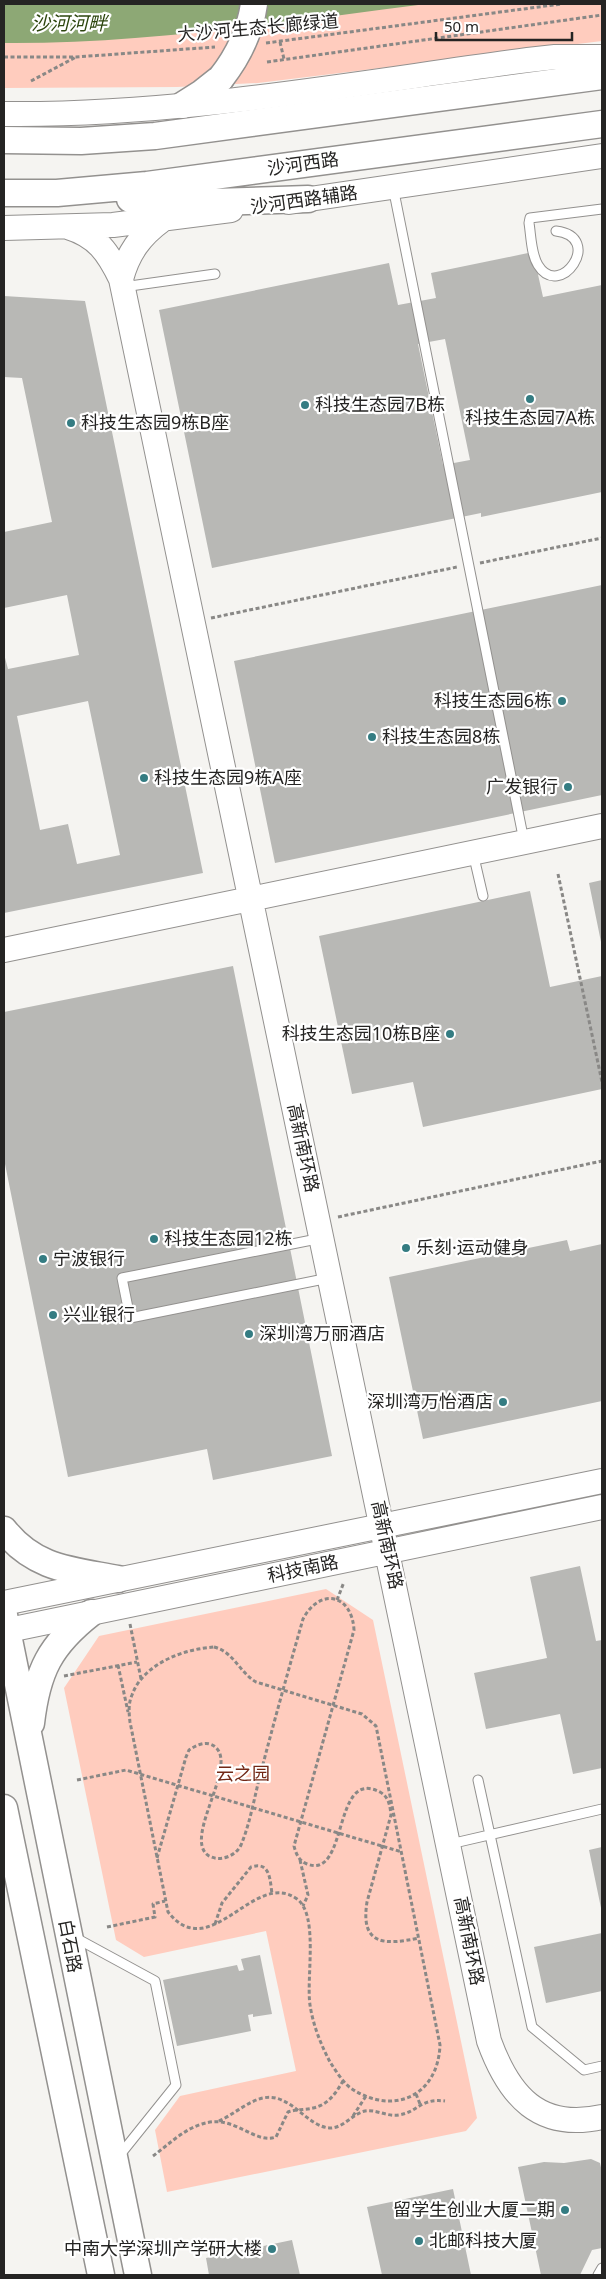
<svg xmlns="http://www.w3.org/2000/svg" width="606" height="2279" viewBox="0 0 606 2279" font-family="'Noto Sans','Noto Sans SC',sans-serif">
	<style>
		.green { fill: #ffccbe }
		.water { fill: #8da875 }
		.building { fill: #b8b8b5; fill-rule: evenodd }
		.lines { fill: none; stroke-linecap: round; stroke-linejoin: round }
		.lane-casing { stroke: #93918f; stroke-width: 11 }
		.secondary-casing { stroke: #93918f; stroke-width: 26 }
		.primary-casing { stroke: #93918f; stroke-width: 29 }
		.path { stroke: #898886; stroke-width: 3; stroke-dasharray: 4 2.5; stroke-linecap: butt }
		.lane { stroke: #fff; stroke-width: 9 }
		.secondary { stroke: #fff; stroke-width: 24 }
		.primary { stroke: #fff; stroke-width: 26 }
		.primary-bridge-casing { stroke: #93918f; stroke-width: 29; stroke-linecap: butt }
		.primary-bridge { stroke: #fff; stroke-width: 26 }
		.poi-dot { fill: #347c82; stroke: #fff; stroke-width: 2 }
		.labels { text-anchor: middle; stroke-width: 4.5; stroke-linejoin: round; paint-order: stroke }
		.street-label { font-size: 18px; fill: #252423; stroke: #fff }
		.poi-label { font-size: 18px; fill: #252423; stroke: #fff; text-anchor: start }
		.park-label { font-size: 18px; fill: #722816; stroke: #fff }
		.water-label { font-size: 19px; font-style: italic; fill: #2d460e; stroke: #fff }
	</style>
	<rect width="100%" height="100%" fill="#f5f4f1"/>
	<!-- green -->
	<path class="green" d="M4 4H602V41L258 83 177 87 4 88Z
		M326 1589 373 1620 477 2118 466 2131 167 2192 155 2130 180 2096 296 2071 266 1931 144 1957 116 1940 64 1688 99 1636Z"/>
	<!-- water -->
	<path class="water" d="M4 4H426C286 22 146 44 4 43Z"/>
	<!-- building -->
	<path class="building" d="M533 252 543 297 602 285V492L481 517V513L212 568 159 310 389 263 398 305 436 298 431 273ZM445 339 470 460 443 465 418 344Z
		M4 296 85 301 203 873 4 913V654L8 669 79 655 67 595 4 608V532L52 522 22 378 4 377ZM88 701 120 855 77 864 68 824 40 830 17 716Z
		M602 585V795L275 863 234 661Z
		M602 880V942H601L589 883Z
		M530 891 550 987 602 976V1089L423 1127 413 1082 352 1094 319 936Z
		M233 966 332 1456 213 1480 207 1449 68 1477 4 1159V1012Z
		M567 1240 570 1251 602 1244V1401L423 1439 389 1277Z
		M580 1566 596 1641 602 1640V1768L573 1774 560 1714 486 1729 474 1673 547 1658 530 1577Z
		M602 1847V1908H601L589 1850Z
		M602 1933V1991L546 2003 534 1947Z
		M260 1955 272 2014 253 2017V2014L248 2015 251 2031 177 2046 163 1980 237 1965 239 1971 244 1970 241 1959Z
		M591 2159 600 2163 602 2172V2248L592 2250 580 2275H541L518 2167 544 2162 564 2163Z
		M453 2189 471 2275H382L367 2207Z
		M292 2240 300 2275H209L206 2258Z"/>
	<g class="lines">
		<!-- lane casing -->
		<g class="lane-casing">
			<path id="lane" d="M393 187 524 841
				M556 231C605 237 560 301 538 265 531 254 531 235 529 223L530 218 602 209
				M123 287 215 274
				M473 853 483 896
				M322 1238 122 1278 130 1318 329 1278
				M478 1780 532 2027 584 2070 602 2066
				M450 1844 602 1809
				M74 1937 155 1981 176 2085 119 2156
				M598 2275 602 2268"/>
		</g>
		<!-- secondary casing -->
		<g class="secondary-casing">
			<path id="secondary" d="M4 114C179 116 355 83 528 60L555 57H602
				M289 202 602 156
				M68 227C97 236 108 252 121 279L489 2041C509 2096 539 2131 602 2117
				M4 228 113 225 231 210
				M121 279C128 253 140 236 162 220
				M4 950 602 826
				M4 1603 602 1481
				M4 1631 602 1507"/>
		</g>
		<!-- primary casing -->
		<g class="primary-casing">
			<path id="primary" d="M183 105 202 93 221 78
				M4 140 81 141 155 136 602 76
				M4 193H57L147 185 602 124
				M130 199 213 202 308 199
				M4 1530C35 1569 71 1570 118 1579
				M4 1615 138 2275
				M31 1723C37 1671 50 1645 91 1613
				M4 1808 101 2275"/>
		</g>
		<!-- path -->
		<path class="path" d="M280 42 284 59
			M266 43 561 4
			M4 57H76L215 47
			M267 62 602 15
			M31 81 76 57
			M480 563 602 538
			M211 618 457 567
			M558 874 602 1082
			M338 1217 602 1161
			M337 1600 344 1582
			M130 1624 141 1679
			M214 1647C234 1652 239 1672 256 1682L362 1714 376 1726 440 2045C438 2096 394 2116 352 2089 343 2083 336 2071 330 2062 321 2045 313 2025 310 2005 306 1978 319 1915 297 1899 254 1868 211 1966 168 1912L130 1722C129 1713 128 1704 132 1695 143 1664 183 1649 214 1647Z
			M118 1665 128 1712
			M64 1676 137 1662
			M77 1780 126 1770 402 1852
			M157 1858 186 1757 189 1750C195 1746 203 1742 210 1744 246 1757 180 1838 209 1856 215 1859 221 1859 227 1857 233 1855 238 1851 241 1845 251 1821 255 1793 262 1768 275 1718 289 1668 303 1619 320 1587 352 1594 354 1630L294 1846C296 1854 299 1861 307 1864 349 1880 332 1767 380 1792 389 1797 390 1806 391 1815L367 1902C360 1946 385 1945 419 1938
			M300 1860 308 1895 303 1906
			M215 1924 222 1903 251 1867C270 1861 270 1879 272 1894
			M107 1927 155 1917 153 1904 165 1901
			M416 2094 420 2104
			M353 2116 366 2096
			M219 2121C233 2115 248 2101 263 2098 291 2092 307 2128 331 2128 345 2127 352 2114 365 2111 376 2109 387 2117 399 2115 418 2112 420 2098 445 2101
			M153 2156C168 2145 184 2129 202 2124 234 2113 254 2145 276 2137L288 2112C297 2109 305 2110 313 2108 328 2105 336 2093 343 2081"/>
		<!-- lane -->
		<use href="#lane" class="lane"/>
		<!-- secondary -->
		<use href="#secondary" class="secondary"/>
		<!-- primary -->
		<use href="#primary" class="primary"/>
		<!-- primary-bridge casing -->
		<g class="primary-bridge-casing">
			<path id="primary-bridge" d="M221 78C239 55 250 32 254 4"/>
		</g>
		<!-- primary-bridge -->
		<use href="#primary-bridge" class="primary-bridge"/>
	</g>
	<!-- markers -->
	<g class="poi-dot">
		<circle cx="530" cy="399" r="5"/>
		<circle cx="305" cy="405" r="5"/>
		<circle cx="71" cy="423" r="5"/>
		<circle cx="562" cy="701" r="5"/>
		<circle cx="372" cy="737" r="5"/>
		<circle cx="144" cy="778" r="5"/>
		<circle cx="568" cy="787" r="5"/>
		<circle cx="450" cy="1034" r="5"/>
		<circle cx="154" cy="1239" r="5"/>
		<circle cx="406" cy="1248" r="5"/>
		<circle cx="43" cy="1259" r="5"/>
		<circle cx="53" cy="1315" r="5"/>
		<circle cx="249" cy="1334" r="5"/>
		<circle cx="503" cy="1402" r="5"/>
		<circle cx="565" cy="2210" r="5"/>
		<circle cx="419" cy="2241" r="5"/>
		<circle cx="272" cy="2249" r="5"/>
	</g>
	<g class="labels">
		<!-- street labels -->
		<g class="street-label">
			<text transform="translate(258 28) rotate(-5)" y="6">大沙河生态长廊绿道</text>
			<text transform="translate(303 164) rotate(-8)" y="6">沙河西路</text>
			<text transform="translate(304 200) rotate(-8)" y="6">沙河西路辅路</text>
			<text transform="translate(303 1148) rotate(78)" y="6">高新南环路</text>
			<text transform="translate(387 1545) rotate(78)" y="6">高新南环路</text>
			<text transform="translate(303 1569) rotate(-12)" y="6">科技南路</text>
			<text transform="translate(469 1941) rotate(79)" y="6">高新南环路</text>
			<text transform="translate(70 1946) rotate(79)" y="6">白石路</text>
		</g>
		<!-- poi labels -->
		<g class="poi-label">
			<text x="315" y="411">科技生态园7B栋</text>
			<text x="530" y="424" text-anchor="middle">科技生态园7A栋</text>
			<text x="81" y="429">科技生态园9栋B座</text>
			<text x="552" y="707" text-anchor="end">科技生态园6栋</text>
			<text x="382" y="743">科技生态园8栋</text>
			<text x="154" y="784">科技生态园9栋A座</text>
			<text x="558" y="793" text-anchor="end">广发银行</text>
			<text x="440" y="1040" text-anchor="end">科技生态园10栋B座</text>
			<text x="164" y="1245">科技生态园12栋</text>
			<text x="416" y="1254">乐刻·运动健身</text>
			<text x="53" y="1265">宁波银行</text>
			<text x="63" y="1321">兴业银行</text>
			<text x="259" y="1340">深圳湾万丽酒店</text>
			<text x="493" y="1408" text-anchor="end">深圳湾万怡酒店</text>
			<text x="555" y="2216" text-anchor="end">留学生创业大厦二期</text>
			<text x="429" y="2247">北邮科技大厦</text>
			<text x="262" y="2255" text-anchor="end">中南大学深圳产学研大楼</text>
		</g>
		<!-- park labels -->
		<g class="park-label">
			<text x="243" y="1780">云之园</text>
		</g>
		<!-- water labels -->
		<g class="water-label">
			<text x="69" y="30">沙河河畔</text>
		</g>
	</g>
	<!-- border -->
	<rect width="606" height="2279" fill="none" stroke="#252423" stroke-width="10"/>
	<!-- scale -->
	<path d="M436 32v8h136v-8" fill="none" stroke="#252423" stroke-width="2.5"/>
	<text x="444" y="32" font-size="15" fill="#252423" stroke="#ffffff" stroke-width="4" paint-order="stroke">50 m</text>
</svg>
